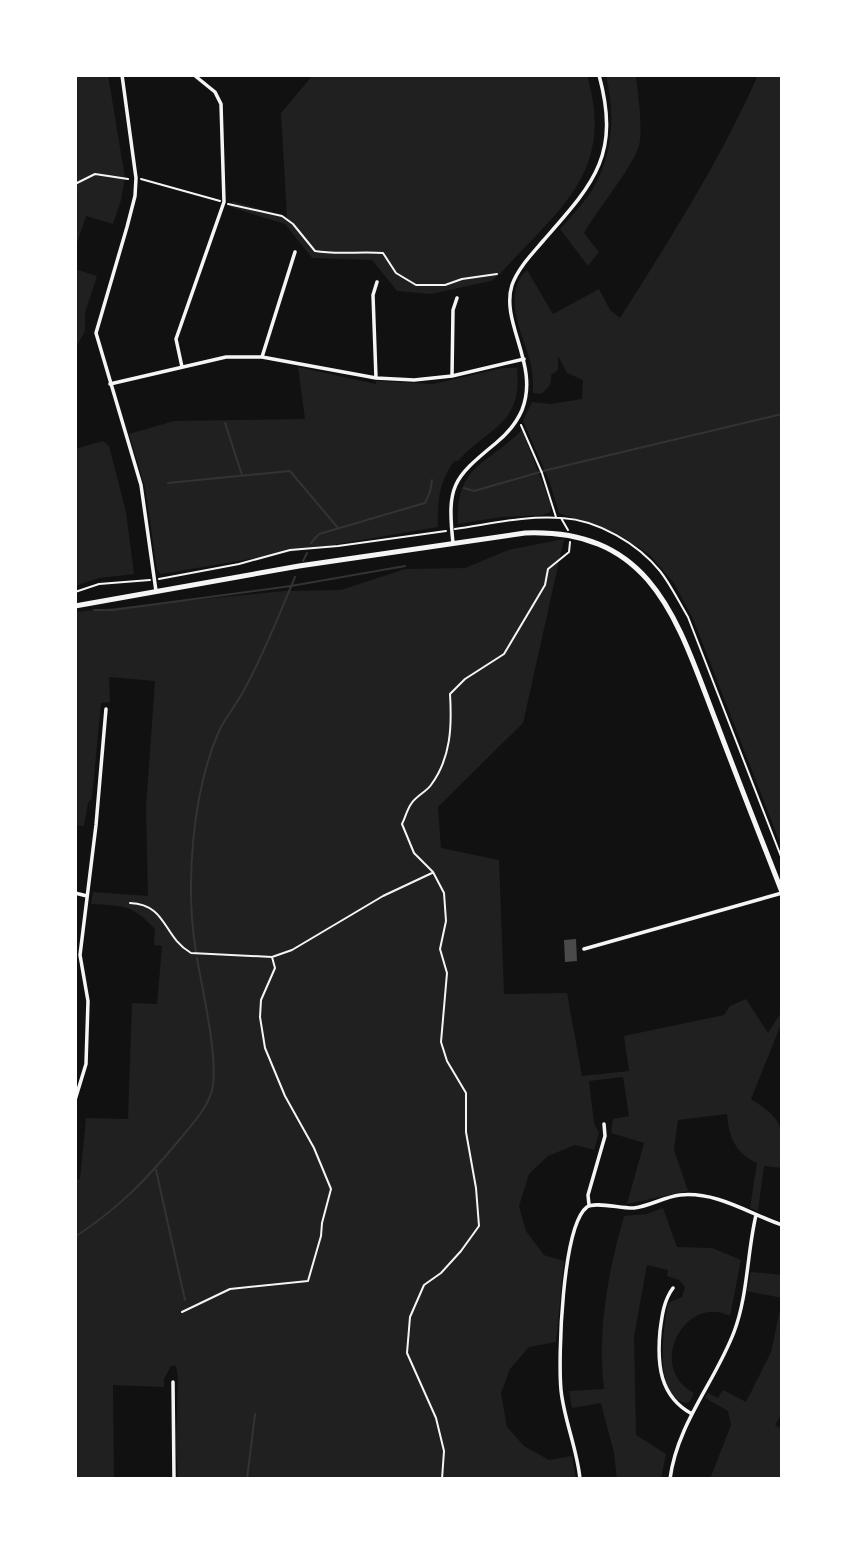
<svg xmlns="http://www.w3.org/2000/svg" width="857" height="1554" viewBox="0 0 857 1554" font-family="'Exo 2',sans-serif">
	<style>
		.green { fill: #202020 }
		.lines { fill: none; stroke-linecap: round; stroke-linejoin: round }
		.stream { stroke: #333; stroke-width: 2 }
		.building { fill: #4a4a4a }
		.path { stroke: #f5f5f5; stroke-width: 2 }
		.minor { stroke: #f5f5f5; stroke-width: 3.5 }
		.secondary { stroke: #f5f5f5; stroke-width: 5 }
	</style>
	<rect width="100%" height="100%" fill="#111"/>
	<!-- green -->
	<path class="green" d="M75 75H108L125 178 121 200 113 224 86 216 75 249Z
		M313 75H587C616 173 558 209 500 274L491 281 431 294 397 291 372 260 312 258 285 224 230 207 232 201 287 217 281 113Z
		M606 75H636C638 96 642 120 640 140 639 160 596 211 584 233L599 252 588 266 560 229C574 213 591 196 599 177 614 145 614 108 606 75Z
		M758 75H782V848L694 621 674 583 650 555 616 533 559 513 549 480 523 421 532 402 551 404 582 399 583 380 567 373 558 356V370L551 375C552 385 548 388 541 394L533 393C533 384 533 375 531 365 524 336 500 295 527 270L553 314 599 289 610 310 620 318C670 239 720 161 758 75Z
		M75 269 97 276 85 313V331L75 349Z
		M298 367 376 384V381L433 384 503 368H517C523 425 489 426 458 461H454C439 482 437 502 438 527L161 574 157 570 145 487 129 434 174 421 305 419Z
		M522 430 551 505 550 512 543 515 501 517 458 524C455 465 487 465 522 430Z
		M103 441 109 446 126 512 134 574 99 578 75 586V444L78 448Z
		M564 539 523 723 438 807 441 848 499 860 504 994 567 993 582 1076 629 1071 624 1036 724 1015 730 1006 746 999 768 1033 782 1011V1022L751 1099C787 1122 782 1128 782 1168L764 1166 758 1211 750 1208 757 1163C735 1153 729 1137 727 1114L678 1120 674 1150 688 1191 627 1204 644 1143 611 1133 613 1119 629 1116 623 1077 589 1081 594 1123 599 1133 594 1150 575 1145 548 1156 529 1174 519 1206 526 1231 544 1255 564 1261 556 1342 529 1347 510 1369 501 1393 507 1427 524 1446 549 1460 572 1456 576 1479H178L176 1447 178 1376 176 1366H171L164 1379V1387L113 1385 114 1479H75V1180L80 1179 86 1118 128 1119 132 1003 157 1004 162 946 154 945 155 929C131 904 125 906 91 904L93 892 148 896 146 807 155 681 109 677 110 702 101 703 92 798 88 803 84 826 75 825V612L284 591 341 590 405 569 465 568 508 550Z
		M663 1208 677 1247 712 1248 741 1260 730 1316C686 1293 645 1367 694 1393L690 1401 686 1403C652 1395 664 1327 668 1303L682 1297 685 1287 679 1280 667 1276 668 1270 647 1265 634 1336 636 1435 666 1454 661 1479H617L614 1453 601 1403 572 1408 569 1391 604 1389C597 1331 608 1272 624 1216L647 1214Z
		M751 1272 782 1275V1298L747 1291Z
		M782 1300V1413L775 1425 782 1429V1479H710L731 1425 728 1411 705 1398 708 1393 718 1398 723 1390 746 1402 771 1352Z"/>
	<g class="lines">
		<!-- stream -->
		<path class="stream" d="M225 423 242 475
			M168 483 290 471 338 528
			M464 488 474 491 547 470 782 414
			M311 543 319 534 425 503 430 492 432 480
			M303 561 307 553
			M94 610H112L291 586 405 566
			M196 952C185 886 192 793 219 731 226 716 237 704 244 690 264 654 279 615 295 577
			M156 1170 185 1300
			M75 1237C120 1207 146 1180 180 1139 193 1123 210 1106 213 1085 217 1052 203 993 197 958
			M247 1479 255 1414"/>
	</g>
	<!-- building -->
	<path class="building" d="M576 939 577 961 565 962 564 940Z"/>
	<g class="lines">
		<!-- path -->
		<path class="path" d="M141 179 220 201
			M75 184 95 174 128 179
			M228 204 282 216 293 224 315 251C338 255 360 251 383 253L396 273 416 285H445L462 279 497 274
			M521 425 542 473 556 517
			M561 518 568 530
			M455 529C490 524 527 515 562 518 598 520 638 544 660 571 671 585 679 602 688 617L782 859
			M159 579 239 564 290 550 338 546 446 531
			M75 592 99 584 150 580
			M130 903C168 905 162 936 191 953L272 957 292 950 383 896 432 873
			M182 1312 230 1289 308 1281 321 1236 322 1223 331 1189 314 1148 285 1096 265 1048 260 1017 261 1000 275 968 272 957
			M442 1479 444 1451 436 1418 407 1353 410 1317 424 1285 441 1273 461 1251 479 1226 476 1188 466 1132V1093L447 1061 441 1042 447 973 440 949 446 921 444 893 433 872 414 853 402 824C405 818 407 810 411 804 416 796 426 792 431 785 451 758 452 726 450 694L465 679 504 654 545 585 548 569 569 552 570 542"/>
		<!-- minor -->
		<path class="minor" d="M122 75 136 178 135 196 127 227 96 333 141 485 156 591
			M262 357 295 252
			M182 367 176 339 224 202 221 104 215 92 194 75
			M452 376 453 310 457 298
			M376 378 373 295 377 282
			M110 384 226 357H262L376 378 414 380 452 376 524 359
			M453 543C447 486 452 479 496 443 507 434 516 424 522 410 540 365 500 323 512 285 518 268 532 254 543 241 593 184 621 156 599 75
			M75 893 87 896
			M584 949 782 893
			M75 1100 86 1064 88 1001 80 955 96 825 106 709
			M589 1205 588 1195 605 1136 604 1124
			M673 1288C664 1300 662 1315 660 1331 657 1363 659 1396 692 1414
			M173 1382 174 1479
			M580 1479C577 1448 564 1420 561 1390 558 1358 562 1226 587 1207 594 1201 623 1209 634 1208 650 1206 664 1197 680 1195 716 1191 750 1214 782 1225
			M670 1479C677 1424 715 1382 734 1332 748 1295 747 1253 756 1215"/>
		<!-- secondary -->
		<path class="secondary" d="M75 606 299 566 525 533C655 528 678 624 717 724 738 780 760 836 782 892"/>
	</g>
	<!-- border -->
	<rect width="857" height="1554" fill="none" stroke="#ffffff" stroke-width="154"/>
</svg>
